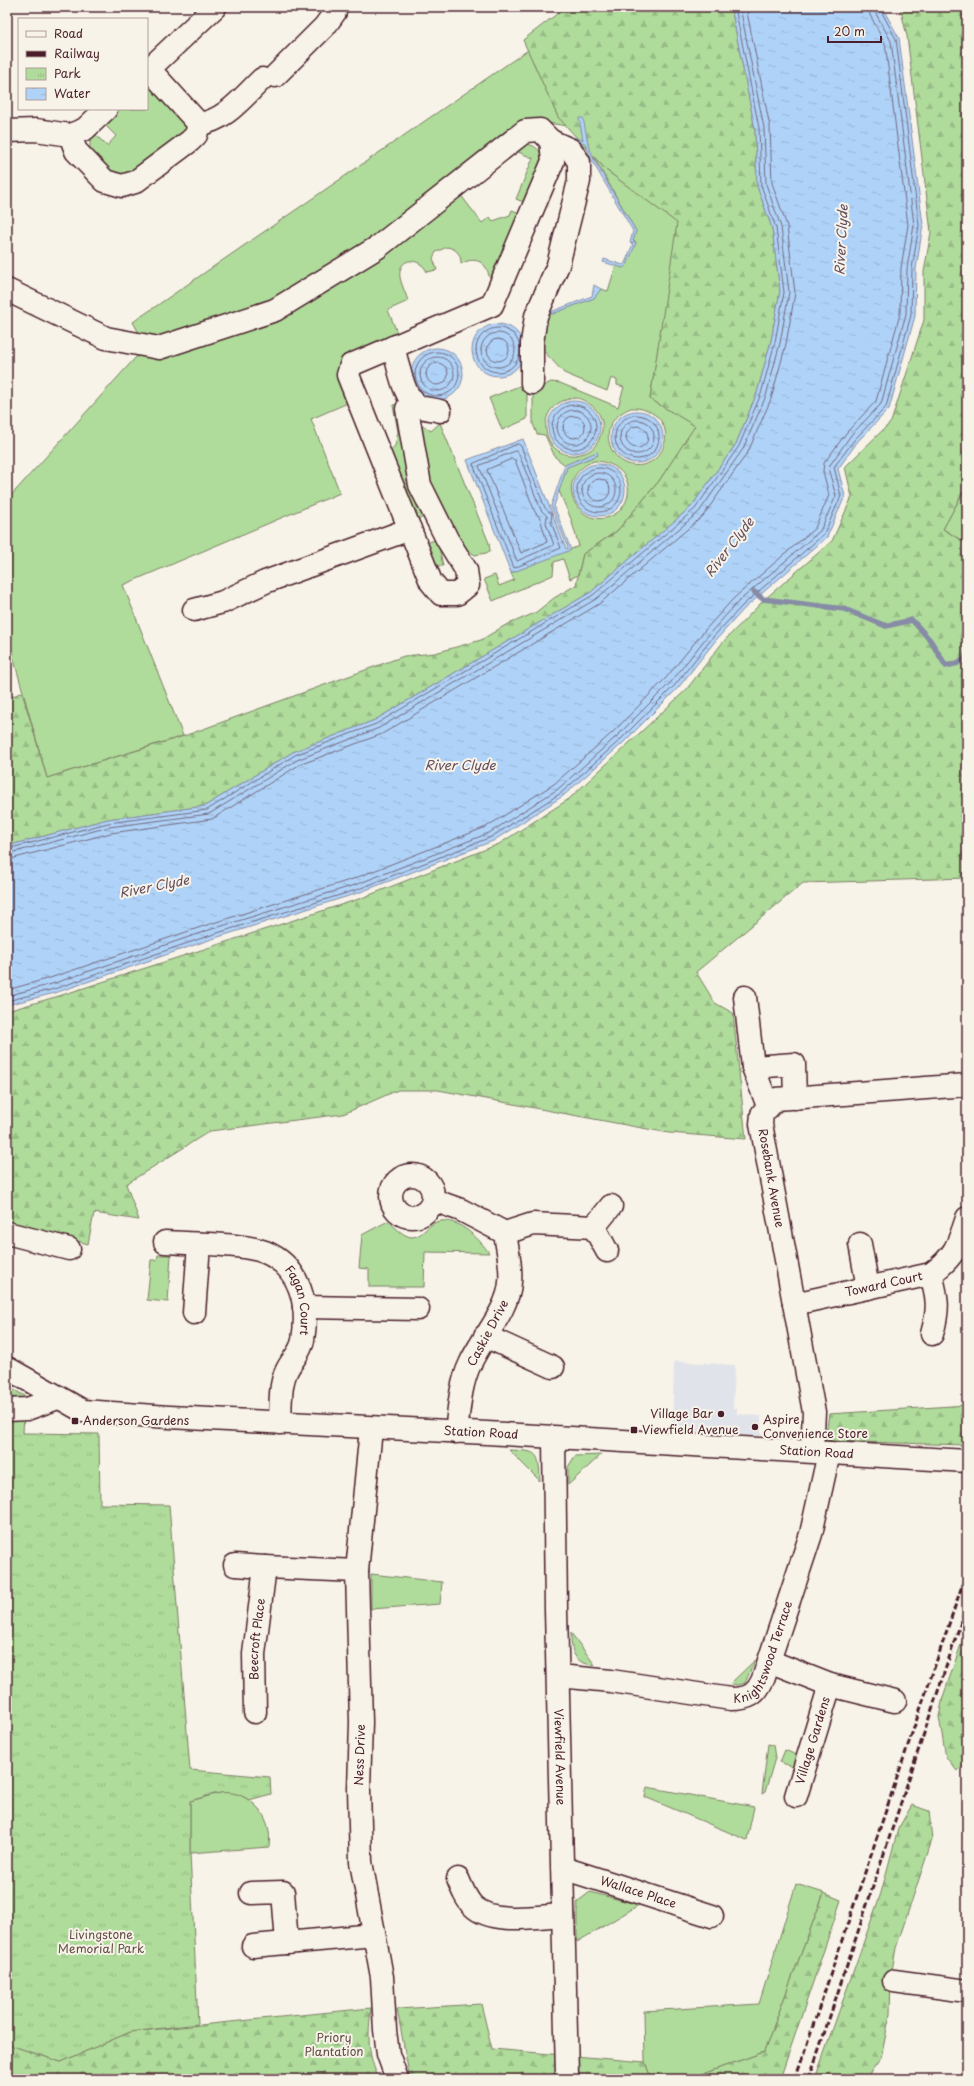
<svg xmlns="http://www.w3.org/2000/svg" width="974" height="2086" viewBox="0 0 974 2086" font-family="'Playpen Sans',sans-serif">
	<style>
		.built { fill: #e0e4ea }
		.grass { fill: #afdc9b; stroke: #7c7e63; fill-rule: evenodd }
		.forest { fill: url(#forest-firs); stroke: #7c7e63 }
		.park { fill: url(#park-tufts); stroke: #7c7e63 }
		.water { fill: url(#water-ripples); stroke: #878ba6 }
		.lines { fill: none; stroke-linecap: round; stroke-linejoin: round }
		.shore { stroke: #72677d; stroke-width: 1 }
		.stream { stroke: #878ba6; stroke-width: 5.5 }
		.minor-casing { stroke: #4a1f2b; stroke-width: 25 }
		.minor { stroke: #f7f3e8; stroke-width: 22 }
		.rail { stroke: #4a1f2b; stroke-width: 3; stroke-dasharray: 6 3; stroke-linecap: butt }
		.poi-dot { fill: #4a1f2b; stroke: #f7f3e8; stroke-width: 1.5 }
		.labels { text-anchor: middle; stroke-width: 4; stroke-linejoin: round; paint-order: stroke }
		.street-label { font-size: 12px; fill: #4a1f2b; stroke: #f7f3e8 }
		.poi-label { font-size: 12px; fill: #4a1f2b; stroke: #f7f3e8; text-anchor: start }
		.park-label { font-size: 12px; fill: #634e47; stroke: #f7f3e8 }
		.water-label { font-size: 13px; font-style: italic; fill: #634c5e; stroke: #f7f3e8 }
	</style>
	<defs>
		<pattern id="forest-firs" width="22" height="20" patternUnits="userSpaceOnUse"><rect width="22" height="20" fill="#afdc9b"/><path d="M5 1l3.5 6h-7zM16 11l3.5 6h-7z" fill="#98bc86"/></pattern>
		<pattern id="park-tufts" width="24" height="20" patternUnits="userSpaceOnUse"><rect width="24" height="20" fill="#afdc9b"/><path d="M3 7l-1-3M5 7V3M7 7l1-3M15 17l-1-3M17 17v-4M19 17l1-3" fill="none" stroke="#98bc86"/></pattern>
		<pattern id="water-ripples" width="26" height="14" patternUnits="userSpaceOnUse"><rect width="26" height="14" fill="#afd3f8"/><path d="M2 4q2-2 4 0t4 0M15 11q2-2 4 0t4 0" fill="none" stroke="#98b5d5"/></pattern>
	</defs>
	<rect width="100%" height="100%" fill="#f7f3e8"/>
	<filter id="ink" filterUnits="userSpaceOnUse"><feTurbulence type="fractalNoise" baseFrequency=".025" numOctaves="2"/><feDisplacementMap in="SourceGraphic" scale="8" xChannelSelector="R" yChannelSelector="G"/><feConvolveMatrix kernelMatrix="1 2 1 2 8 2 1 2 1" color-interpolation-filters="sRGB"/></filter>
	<g filter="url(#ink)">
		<!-- built -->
		<path class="built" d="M674 1361 735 1365 733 1408H737V1414L761 1416V1436L672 1433Z"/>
		<!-- grass -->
		<path class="grass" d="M528 50 558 117 567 126 529 120C429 196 330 284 210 325 198 329 182 338 170 339 160 339 149 336 140 335L133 322Z
			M151 84 188 128 183 137C169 146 134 177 119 175 108 173 97 158 90 151V135L93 132 107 146 116 136 102 122 117 109H147V85Z
			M527 144C538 146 542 153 544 163L528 204 516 199 533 158 508 148Z
			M592 154 606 170 678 223 650 399 696 426 659 481 617 531 583 554 578 575 570 579 563 559 554 562 553 575 493 601 484 579 495 575 499 586 514 580 511 573 579 546 571 519 559 491 567 467 598 455 596 453 565 465 555 457 545 435 537 434 533 424V391L551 382 560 383 618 407 624 387 617 385V380L611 378 607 391 564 373 538 345 544 317 594 298 601 289 608 291 616 265 623 268 636 242 633 241 636 231ZM577 398C595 403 609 420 599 439 596 446 591 451 584 453 544 468 526 401 577 398ZM631 408C650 407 669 420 665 441 664 448 660 454 655 459 621 485 583 427 631 408ZM594 461C612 461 631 473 628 494 627 501 623 508 618 512 584 538 546 480 594 461Z
			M457 190 482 223 490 217 493 221 510 215 512 210 523 214 494 280 489 277C487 261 474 256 461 264 461 254 457 249 447 247L436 252 433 258 437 270 427 272C422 260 403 255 400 271 398 279 406 293 408 301L388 310 398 335 342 360 338 371 350 402 311 419 340 493 123 585 183 736 47 778 7 635V500L136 357 192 348Z
			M527 383V419L502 430 489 398Z
			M399 404 427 516 411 522 383 456 395 446 398 432 393 405Z
			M413 418 431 431 440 423 489 543 490 551 486 553 475 555 463 547 433 495Z
			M967 485V544L943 529Z
			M439 538 438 541 443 566C431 567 426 554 420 546Z
			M388 1221C394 1226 403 1236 411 1237 422 1237 426 1227 434 1223 454 1213 480 1239 489 1253L425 1252 424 1287H369V1269L359 1268 362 1235Z
			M158 1255H171L168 1302 147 1300 151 1260H157Z
			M509 1450C538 1451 539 1451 540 1481Z
			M601 1455 568 1485V1467L575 1456Z
			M371 1574 442 1582 440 1604 371 1609Z
			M571 1633 595 1665C573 1664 571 1651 571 1633Z
			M755 1660 745 1683 738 1685 730 1684Z
			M768 1744 773 1745 775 1758 765 1792 762 1794Z
			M785 1750 796 1755 798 1759 795 1768 780 1762Z
			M647 1787 754 1807 747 1840 645 1797Z
			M227 1791C255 1797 273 1818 269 1847L190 1853V1801Z
			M796 1884 824 1893 764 2052 700 2075 650 2076 645 2062 644 2011 759 2004Z
			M590 1892 639 1905 577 1942V1902Z"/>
		<!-- forest -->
		<path class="forest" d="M566 7H731L755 129 757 186 772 228 780 291 771 341 757 393 736 444 691 507 591 592 375 720 293 752 205 806 108 819 7 846V699L22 692 47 778 184 736 404 656 435 653 481 640 504 626 535 613 554 598 576 585 583 554 617 531 659 481 695 426 650 399 677 223 606 170 558 117 523 40Z
			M900 7H967V485L943 529 967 544V878L803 883 696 972 715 1003 733 1013 746 1139 669 1133 438 1090H398L343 1114 210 1131 126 1184 139 1220 94 1213 88 1244 7 1222V1011L59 996 362 898 499 844 569 799 686 690 723 642 765 599 832 541 852 497 845 467 891 422 924 320V272L931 232 907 36Z
			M967 1405V1445L825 1441 829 1414Z
			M967 1627V1763L957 1771 946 1757 939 1717 943 1697Z
			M912 1805 929 1811 932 1840 896 1948 891 1976 890 2014 881 2058 869 2074 871 2079H815L881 1893 898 1829Z
			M824 1893 841 1900 780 2079H410L397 2009 481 2004 492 2049 645 2062 650 2076 700 2075 764 2052Z
			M371 2008C368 2036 367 2054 379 2079H7V2044L61 2062 130 2032Z"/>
		<!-- park -->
		<path class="park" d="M7 1386 25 1396 23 1433 99 1434 100 1504 169 1505 190 1770 270 1777 271 1794 249 1800C228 1786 212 1795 190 1801V1853L198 2024 130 2032 61 2062 7 2044Z"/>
		<!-- water -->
		<path class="water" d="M731 7H882L899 38 923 225 916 269 915 316 889 409 858 441 838 469 845 496 827 537 744 609 716 640 678 688 623 743 563 796 493 841 358 893 212 939 55 993 7 1005V846L108 819 205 806 293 752 375 720 591 592 691 507 736 444 757 393 771 341 780 291 772 228 757 186 755 129Z
			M579 118H583L588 143 594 160 636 231 633 241 636 243 627 265 623 268 603 262 604 259 623 265 625 263 633 244 630 243 633 231 592 161 585 143 564 138 565 135 583 140Z
			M594 285 601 289 594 298 544 317 543 315 592 296Z
			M472 350a26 26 0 1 1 52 0a26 26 0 1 1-52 0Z
			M411 374a26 26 0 1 1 52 0a26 26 0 1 1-52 0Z
			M548 427a26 26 0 1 1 52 0a26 26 0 1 1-52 0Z
			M611 437a26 26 0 1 1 52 0a26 26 0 1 1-52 0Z
			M523 439 566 549 568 548 551 506 565 465 597 452 598 455 567 467 554 506 571 550 511 573 467 460Z
			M573 490a26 26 0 1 1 52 0a26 26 0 1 1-52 0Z"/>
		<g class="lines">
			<!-- shore -->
			<path class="shore" d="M476 350a22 22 0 1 1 44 0a22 22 0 1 1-44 0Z
				M481 350a17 17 0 1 1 34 0a17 17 0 1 1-34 0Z
				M487 350a11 11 0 1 1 22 0a11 11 0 1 1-22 0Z
				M415 374a22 22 0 1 1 44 0a22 22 0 1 1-44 0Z
				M420 374a17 17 0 1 1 34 0a17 17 0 1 1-34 0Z
				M426 374a11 11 0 1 1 22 0a11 11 0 1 1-22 0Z
				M552 427a22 22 0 1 1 44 0a22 22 0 1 1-44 0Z
				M557 427a17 17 0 1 1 34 0a17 17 0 1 1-34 0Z
				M615 437a22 22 0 1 1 44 0a22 22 0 1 1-44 0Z
				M563 427a11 11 0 1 1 22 0a11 11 0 1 1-22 0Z
				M620 437a17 17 0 1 1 34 0a17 17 0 1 1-34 0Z
				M626 437a11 11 0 1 1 22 0a11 11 0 1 1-22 0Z
				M518 444 521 446 545 508C553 517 552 509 551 522L561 548 514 568 473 464Z
				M516 451 518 452 541 510 547 516 546 523 554 545 517 561 479 466Z
				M512 459 515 460 535 512 540 518 547 542 521 553 487 470Z
				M577 490a22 22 0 1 1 44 0a22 22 0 1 1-44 0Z
				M582 490a17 17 0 1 1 34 0a17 17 0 1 1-34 0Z
				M588 490a11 11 0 1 1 22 0a11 11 0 1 1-22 0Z
				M7 849 108 823 207 810 295 755 376 724 593 595 695 509 739 446 761 394 775 342 784 292 776 228 761 185 759 128 735 7
				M7 854 109 827 209 814 297 760 379 728 596 599 699 512 743 449 766 396 780 343 789 292 781 227 766 184 764 128 740 7
				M7 860 111 833 212 819 299 765 382 734 599 604 703 516 748 452 771 399 786 344 795 293 787 226 772 183 770 127 746 7
				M7 990 50 978 207 925 353 879 486 827 554 784 613 732 666 678 705 630 734 598 815 528 829 495 823 471 824 463 847 432 876 401 900 314 901 268 908 225 885 43 870 15 868 7
				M7 996 52 984 209 930 355 885 489 833 558 789 617 736 671 682 709 634 738 602 820 531 836 496 829 471 830 465 851 435 881 404 906 314 907 269 914 225 891 41 875 12 874 7
				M7 1001 54 989 211 935 356 890 491 837 561 793 620 740 675 685 713 637 742 606 824 534 841 496 834 467 855 439 886 407 911 315 912 269 919 225 896 39 879 7"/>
			<!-- stream -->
			<path class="stream" d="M754 592 763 599 844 609 886 626 912 620 930 640 946 666 958 663 967 657"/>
			<!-- minor casing -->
			<g class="minor-casing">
				<g id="minor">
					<path d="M147 71 215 7"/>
					<path d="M275 76 325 26 335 12"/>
					<path d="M199 124C225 121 243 97 262 79"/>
					<path d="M7 131 36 130 70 135 85 129 106 109"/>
					<path d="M70 135 76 151 105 181 122 186 135 182 190 141 196 135 199 124 149 69"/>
					<path d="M7 290 106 338 159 348 275 310 378 247 525 131 540 130 551 141 553 161 492 305 351 365 348 375 431 582 441 594H457L468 585 466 570 447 539 420 485 407 409 412 399"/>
					<path d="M393 347C398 362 403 399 418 406 425 409 433 409 440 411"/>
					<path d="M532 383V343L536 316 558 265 579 181V162L571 150 551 141"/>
					<path d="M194 610 223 602 265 582 410 529"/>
					<path d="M745 997 753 1067 794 1064 795 1098"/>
					<path d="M753 1067 768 1106"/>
					<circle cx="412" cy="1196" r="21"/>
					<path d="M433 1200 461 1210 505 1233C507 1249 512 1266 510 1282 509 1309 481 1339 470 1364 460 1385 459 1410 456 1432"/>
					<path d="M7 1233 69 1249"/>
					<path d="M505 1233 533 1224 594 1227"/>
					<path id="s1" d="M165 1242C192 1244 242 1243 265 1252 301 1267 309 1305 303 1340 301 1353 291 1360 286 1372 279 1387 281 1407 280 1423"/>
					<path d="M860 1244 868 1288"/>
					<path d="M607 1251 594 1227 611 1206"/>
					<path d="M931 1274C938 1299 939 1309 932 1334"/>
					<path id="s2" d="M794 1304 931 1274C955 1256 958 1246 967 1218"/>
					<path d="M304 1307 418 1309"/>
					<path d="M194 1313 199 1244"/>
					<path d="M485 1336 553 1367"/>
					<path id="s3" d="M7 1368 83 1411 169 1417 487 1433 967 1461"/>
					<path d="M7 1410 27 1409 58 1398"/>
					<path d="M371 1429 357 1571 361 1722 359 1789 361 1862 382 1977 385 2030 388 2054 397 2079"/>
					<path id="s4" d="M554 1438 556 1610 567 2075"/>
					<path d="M812 1451 814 1412 761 1124 762 1114 776 1099 967 1085"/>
					<path d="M235 1565 265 1567"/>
					<path d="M769 1661 830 1685 895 1701"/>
					<path id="s5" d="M559 1676 611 1681 731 1699C748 1699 756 1695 763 1679L811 1534 829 1453"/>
					<path id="s6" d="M255 1712 254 1654 265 1567 357 1571"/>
					<path id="s7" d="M796 1796 830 1685"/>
					<path id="s8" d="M563 1868 712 1916"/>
					<path d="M458 1879C462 1889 466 1899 473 1906 492 1925 539 1916 563 1915"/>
					<path d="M251 1893 283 1892 287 1943"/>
					<path d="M253 1946 374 1935"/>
					<path d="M894 1981 967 1991"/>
				</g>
			</g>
			<!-- minor -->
			<use href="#minor" class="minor"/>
			<!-- rail -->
			<path class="rail" d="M795 2079 967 1571
				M809 2079 967 1604"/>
		</g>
	</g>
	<!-- markers -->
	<g class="poi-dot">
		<circle cx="721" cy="1414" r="4"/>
		<rect x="71" y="1417" width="8" height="8" rx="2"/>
		<circle cx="755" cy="1427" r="4"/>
		<rect x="630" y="1426" width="8" height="8" rx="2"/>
	</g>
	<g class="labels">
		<!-- street labels -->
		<g class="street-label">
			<text transform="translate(771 1178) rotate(80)" y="4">Rosebank Avenue</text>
			<text dy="4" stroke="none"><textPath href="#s2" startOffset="92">Toward Court</textPath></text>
			<text dy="4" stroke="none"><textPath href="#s1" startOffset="164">Fagan Court</textPath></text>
			<text transform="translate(488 1333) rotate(-62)" y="4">Caskie Drive</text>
			<text dy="4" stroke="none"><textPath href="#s3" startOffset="486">Station Road</textPath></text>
			<text dy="4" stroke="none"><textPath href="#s3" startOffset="822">Station Road</textPath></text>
			<text dy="4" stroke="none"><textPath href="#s6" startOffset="73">Beecroft Place</textPath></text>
			<text dy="4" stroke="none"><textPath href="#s5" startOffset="236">Knightswood Terrace</textPath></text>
			<text dy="4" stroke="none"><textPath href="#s7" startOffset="58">Village Gardens</textPath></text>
			<text transform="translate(360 1755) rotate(-88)" y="4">Ness Drive</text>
			<text dy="4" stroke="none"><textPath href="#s4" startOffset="319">Viewfield Avenue</textPath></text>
			<text dy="4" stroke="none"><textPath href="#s8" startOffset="79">Wallace Place</textPath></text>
		</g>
		<!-- poi labels -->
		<g class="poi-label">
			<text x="713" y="1418" text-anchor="end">Village Bar</text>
			<text x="763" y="1424">Aspire<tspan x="763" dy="14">Convenience Store</tspan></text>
			<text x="83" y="1425">Anderson Gardens</text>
			<text x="642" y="1434">Viewfield Avenue</text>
		</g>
		<!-- park labels -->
		<g class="park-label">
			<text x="101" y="1939">Livingstone<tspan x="101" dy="14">Memorial Park</tspan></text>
			<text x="334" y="2042">Priory<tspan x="334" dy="14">Plantation</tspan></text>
		</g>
		<!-- water labels -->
		<g class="water-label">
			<text transform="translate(841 240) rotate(-87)" y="5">River Clyde</text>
			<text transform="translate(729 547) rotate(-52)" y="5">River Clyde</text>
			<text x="460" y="770">River Clyde</text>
			<text transform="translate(154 886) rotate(-11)" y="5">River Clyde</text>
		</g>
	</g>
	<!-- margin -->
	<rect width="974" height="2086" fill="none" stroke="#f7f3e8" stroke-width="24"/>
	<rect x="12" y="12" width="950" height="2062" fill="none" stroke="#4a1f2b" stroke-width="1.5" filter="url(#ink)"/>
	<!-- legend -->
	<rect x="18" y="18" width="130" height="92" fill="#f7f3e8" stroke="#b29e9c"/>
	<rect x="26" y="31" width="20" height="6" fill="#f7f3e8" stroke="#b29e9c"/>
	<text x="54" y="38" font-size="12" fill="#4a1f2b">Road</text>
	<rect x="26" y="51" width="20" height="6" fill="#4a1f2b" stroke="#b29e9c"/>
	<text x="54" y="58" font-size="12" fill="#4a1f2b">Railway</text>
	<rect x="26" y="68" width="20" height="12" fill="url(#park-tufts)" stroke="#b29e9c"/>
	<text x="54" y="78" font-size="12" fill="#4a1f2b">Park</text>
	<rect x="26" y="88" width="20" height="12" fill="url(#water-ripples)" stroke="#b29e9c"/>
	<text x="54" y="98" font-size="12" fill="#4a1f2b">Water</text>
	<!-- scale -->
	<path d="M828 36v6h53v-6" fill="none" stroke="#4a1f2b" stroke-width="2"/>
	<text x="834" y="36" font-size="12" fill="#4a1f2b" stroke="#f7f3e8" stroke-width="3" paint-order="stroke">20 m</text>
</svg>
